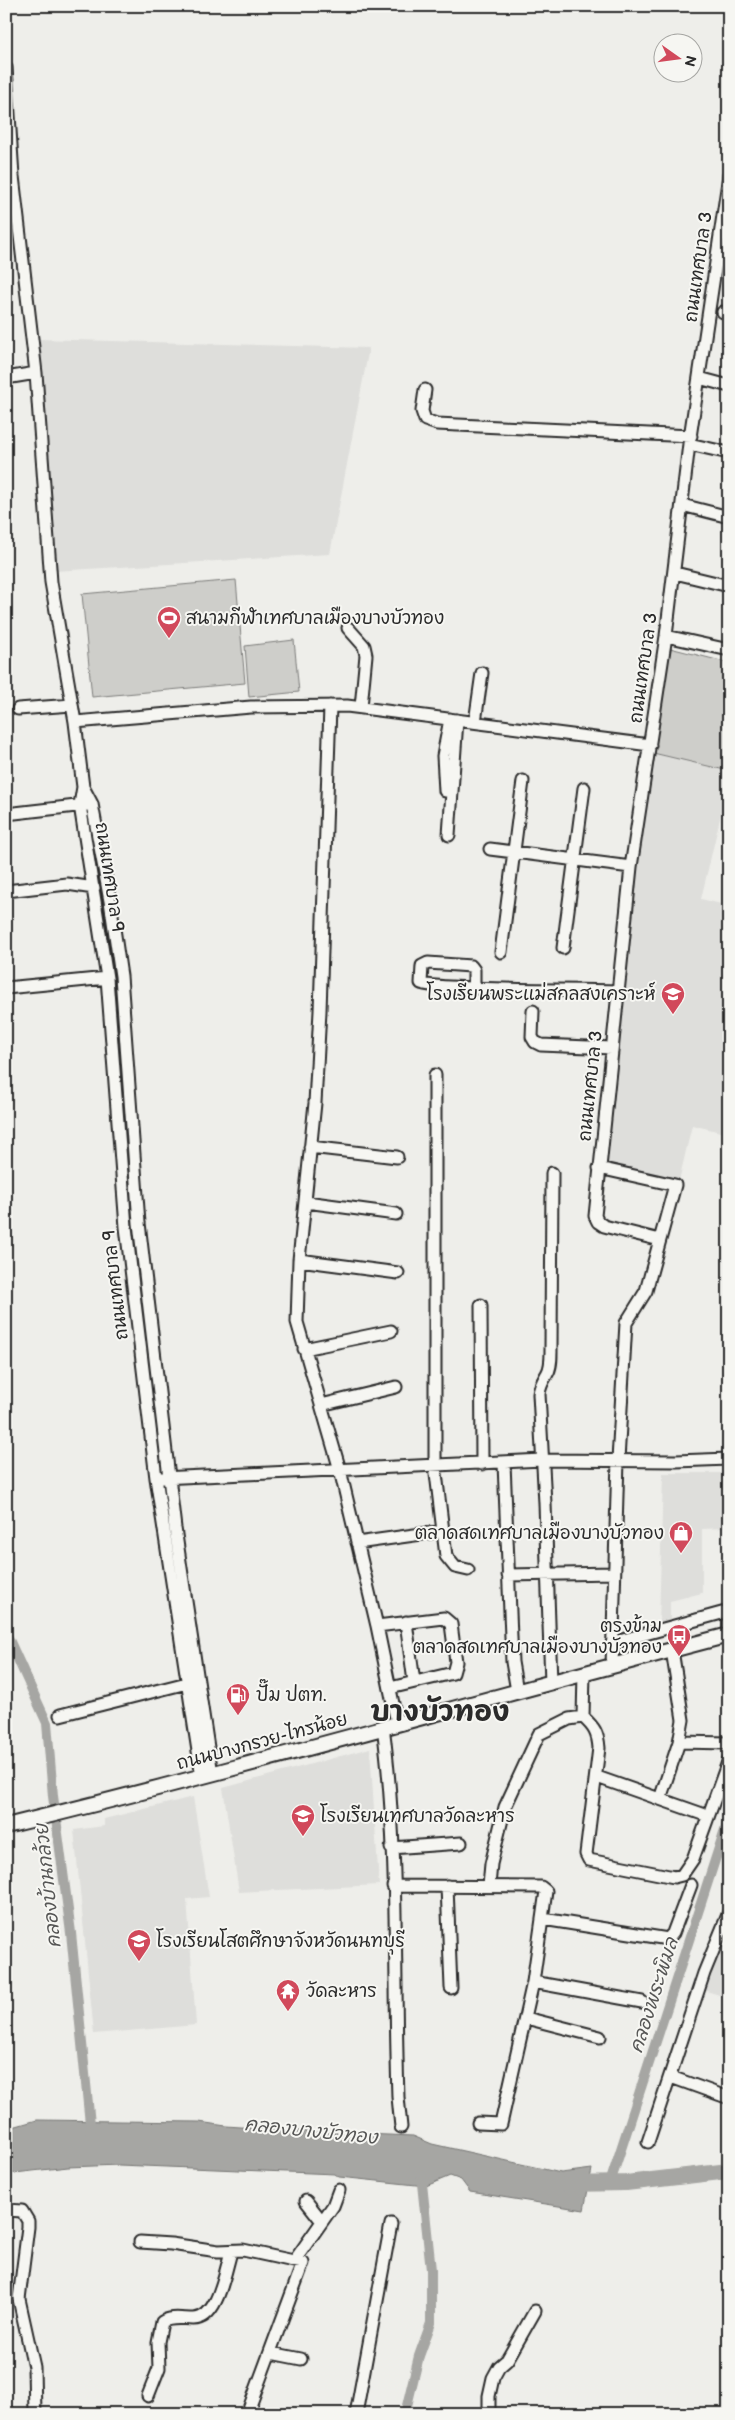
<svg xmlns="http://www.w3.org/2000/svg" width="735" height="2420" viewBox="0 0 735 2420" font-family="'Balsamiq Sans','Playpen Sans Thai',sans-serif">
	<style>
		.built { fill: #dededb }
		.green { fill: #cececa; stroke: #7c7c7a }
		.water { fill: #a6a6a3; stroke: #757573 }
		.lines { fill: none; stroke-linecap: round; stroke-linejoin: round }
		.canal { stroke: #a6a6a3; stroke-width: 10 }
		.river { stroke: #a6a6a3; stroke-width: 16 }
		.minor-casing { stroke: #2b2b2b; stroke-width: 15 }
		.major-casing { stroke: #2b2b2b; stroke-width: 18 }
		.minor { stroke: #f6f6f2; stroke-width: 11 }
		.major { stroke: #f6f6f2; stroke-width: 14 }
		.labels { text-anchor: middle; stroke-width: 4; stroke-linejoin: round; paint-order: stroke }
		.street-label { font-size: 18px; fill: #2b2b2b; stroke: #f6f6f2 }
		.poi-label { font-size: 18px; fill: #2b2b2b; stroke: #f6f6f2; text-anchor: start }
		.water-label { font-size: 19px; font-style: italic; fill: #565655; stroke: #f6f6f2 }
		.town-label { font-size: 28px; font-weight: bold; fill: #2b2b2b; stroke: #f6f6f2 }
	</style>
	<rect width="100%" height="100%" fill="#eeeeea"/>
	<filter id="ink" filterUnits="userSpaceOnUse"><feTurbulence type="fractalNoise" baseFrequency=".02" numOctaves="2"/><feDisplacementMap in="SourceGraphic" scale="10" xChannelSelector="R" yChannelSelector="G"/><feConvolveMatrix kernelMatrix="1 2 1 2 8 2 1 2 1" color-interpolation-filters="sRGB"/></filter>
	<g filter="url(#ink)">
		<!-- built -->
		<path class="built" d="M37 339 369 348 330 554 55 571Z
			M649 752 729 771V780L701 899 729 906V1134L692 1125 678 1185 599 1165Z
			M663 1473H725L724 1528 702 1529V1593L670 1601V1623L659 1626Z
			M370 1748 379 1885 239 1892 223 1788Z
			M193 1797 209 1897 187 1899 196 2025 94 2034 74 1830 104 1826V1819Z
			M729 1917V1998L703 1990Z"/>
		<!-- green -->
		<path class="green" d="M236 580 245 683 92 697 82 594Z
			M294 640 299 692 249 697 245 646Z
			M666 647 729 663V771L649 752Z"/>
		<!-- water -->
		<path class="water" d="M37 2120 199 2122 226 2126 314 2132 413 2136 432 2144 561 2173 592 2169 584 2210 470 2192 461 2180 450 2176 426 2186 339 2177 335 2174 119 2165 68 2167 6 2174V2129Z"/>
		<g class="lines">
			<!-- canal -->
			<path class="canal" d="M6 1633 47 1723 53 1796 71 1933 91 2134
				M610 2183 729 1817
				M405 2414 419 2356 431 2323V2270L421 2174"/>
			<!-- river -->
			<path class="river" d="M567 2184 626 2183 729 2171"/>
			<!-- minor casing -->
			<g class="minor-casing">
				<path id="minor" d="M6 68 13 176 36 373 51 582 75 722 83 787 80 805 107 978 126 1227 156 1478 202 1777
					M723 312 729 313
					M6 378 36 373
					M699 378 729 386
					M425 390 422 411 425 420 437 424 691 436
					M689 444 729 453
					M682 505 729 517
					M675 573 729 586
					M348 628 364 646 366 655 361 707
					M666 636 729 650
					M330 706 320 1011 315 1103 299 1260 297 1322 340 1470 377 1626 397 1723
					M18 709 72 705
					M75 722 251 707 347 706 650 745
					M475 722 482 673
					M83 787 92 804 110 901 121 976 139 1223 175 1528 212 1774
					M445 791 443 756 450 719
					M6 814 85 805
					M449 835 457 720
					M490 849 631 867
					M6 891 67 884 94 888
					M563 948 584 788
					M501 952 523 781
					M474 987V970L471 966 428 963 422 966 421 983C431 990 593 990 617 991
					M6 988 107 978
					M533 1011 532 1037 535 1042 541 1045 612 1048
					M435 1075V1465L446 1556 455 1567 468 1570
					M310 1147 397 1157
					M599 1168 675 1185 646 1291 626 1323 618 1460 612 1666
					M306 1202 396 1214
					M660 1240 604 1226 598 1222 595 1216 631 867 666 636 689 444 729 175
					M299 1260 398 1273
					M481 1305 482 1464
					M304 1349 391 1331
					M321 1405 396 1387
					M504 1463 512 1662 517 1691
					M161 1478 542 1460 676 1461 729 1459
					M357 1543 443 1531
					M508 1575 614 1573
					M406 1622 414 1682
					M377 1626 444 1618 451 1624 456 1662 453 1673 390 1688
					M612 1643 729 1611
					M584 1673 583 1717C594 1727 598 1733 599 1748L586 1854 589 1860 674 1877 682 1875 693 1859 729 1759
					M551 1683 545 1503 539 1394C540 1385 543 1381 547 1374 551 1368 551 1359 551 1352L552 1173
					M60 1715 187 1683
					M383 1726C399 1847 394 1976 398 2097L401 2127
					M679 1742 729 1743
					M597 1777 708 1816
					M660 1799 679 1742 683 1720 672 1650
					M391 1848 461 1843
					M393 1886 541 1887 546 1891 533 1982 501 2124 478 2123
					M447 1886 451 1988
					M489 1886 491 1864 505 1807 539 1734 569 1719 583 1717
					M543 1919 668 1939 673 1933 691 1885
					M533 1982 642 2002
					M526 2018 600 2037
					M671 2077 729 2098
					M648 2142 704 1973 729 1912
					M306 2201 321 2220
					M6 2210 22 2211 28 2221V2227L19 2299 34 2367 35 2414
					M140 2242 171 2244 218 2251 243 2250 303 2263 247 2414
					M295 2260 333 2206 339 2190
					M271 2353 301 2359
					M148 2396 159 2368 158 2342 162 2322C171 2316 183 2319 193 2319 218 2320 225 2271 231 2252
					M356 2414 391 2224
					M489 2414V2396L493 2378 499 2367 507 2360 535 2311"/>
			</g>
			<!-- major casing -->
			<g class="major-casing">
				<path id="major" d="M6 1826C249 1767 487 1698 729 1635"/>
			</g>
			<!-- minor -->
			<use href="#minor" class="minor"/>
			<!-- major -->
			<use href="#major" class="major"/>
		</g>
	</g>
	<!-- icons -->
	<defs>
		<g id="stadium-pin" transform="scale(1.25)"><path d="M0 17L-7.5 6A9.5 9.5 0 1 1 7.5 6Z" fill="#d1495b" stroke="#f6f6f2"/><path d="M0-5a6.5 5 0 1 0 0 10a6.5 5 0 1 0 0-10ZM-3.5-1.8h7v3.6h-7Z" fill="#fff"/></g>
		<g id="school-pin" transform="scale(1.25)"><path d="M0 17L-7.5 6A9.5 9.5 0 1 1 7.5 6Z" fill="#d1495b" stroke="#f6f6f2"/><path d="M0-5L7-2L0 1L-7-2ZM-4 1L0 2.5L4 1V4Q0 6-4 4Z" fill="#fff"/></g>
		<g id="shop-pin" transform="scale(1.25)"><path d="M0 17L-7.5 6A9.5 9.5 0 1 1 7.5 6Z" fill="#d1495b" stroke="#f6f6f2"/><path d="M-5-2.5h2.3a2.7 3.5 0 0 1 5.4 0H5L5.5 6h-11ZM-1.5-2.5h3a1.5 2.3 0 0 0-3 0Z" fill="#fff"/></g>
		<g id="bus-pin" transform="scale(1.25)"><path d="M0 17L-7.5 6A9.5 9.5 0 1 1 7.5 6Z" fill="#d1495b" stroke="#f6f6f2"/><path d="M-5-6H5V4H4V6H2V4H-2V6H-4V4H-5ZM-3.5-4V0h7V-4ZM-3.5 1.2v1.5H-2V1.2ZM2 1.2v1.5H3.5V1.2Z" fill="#fff"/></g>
		<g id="fuel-pin" transform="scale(1.25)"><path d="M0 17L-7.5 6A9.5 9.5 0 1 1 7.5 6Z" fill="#d1495b" stroke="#f6f6f2"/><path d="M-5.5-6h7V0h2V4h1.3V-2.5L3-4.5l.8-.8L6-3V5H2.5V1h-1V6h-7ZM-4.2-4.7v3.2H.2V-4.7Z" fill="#fff"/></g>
		<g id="temple-pin" transform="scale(1.25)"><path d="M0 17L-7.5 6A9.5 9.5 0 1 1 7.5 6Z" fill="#d1495b" stroke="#f6f6f2"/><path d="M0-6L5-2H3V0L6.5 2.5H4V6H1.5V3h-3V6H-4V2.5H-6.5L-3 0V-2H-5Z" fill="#fff"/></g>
	</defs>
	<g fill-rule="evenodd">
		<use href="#stadium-pin" x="169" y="618"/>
		<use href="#school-pin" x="673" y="994"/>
		<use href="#shop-pin" x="681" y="1533"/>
		<use href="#bus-pin" x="679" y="1636"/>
		<use href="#fuel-pin" x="238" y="1695"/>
		<use href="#school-pin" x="303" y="1816"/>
		<use href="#school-pin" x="139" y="1941"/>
		<use href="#temple-pin" x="288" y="1991"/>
	</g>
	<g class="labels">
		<!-- street labels -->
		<g class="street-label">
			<text transform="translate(698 267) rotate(-82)" y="6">ถนนเทศบาล 3</text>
			<text transform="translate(643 668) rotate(-82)" y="6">ถนนเทศบาล 3</text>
			<text transform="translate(110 877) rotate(81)" y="6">ถนนเทศบาล 9</text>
			<text transform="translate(590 1086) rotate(-84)" y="6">ถนนเทศบาล 3</text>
			<text transform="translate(115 1285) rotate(-97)" y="6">ถนนเทศบาล 9</text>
			<text transform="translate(262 1741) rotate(-15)" y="6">ถนนบางกรวย-ไทรน้อย</text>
		</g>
		<!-- poi labels -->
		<g class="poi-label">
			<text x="186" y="624">สนามกีฬาเทศบาลเมืองบางบัวทอง</text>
			<text x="656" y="1000" text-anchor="end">โรงเรียนพระแม่สกลสงเคราะห์</text>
			<text x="664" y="1539" text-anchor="end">ตลาดสดเทศบาลเมืองบางบัวทอง</text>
			<text x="662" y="1632" text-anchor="end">ตรงข้าม<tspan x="662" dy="21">ตลาดสดเทศบาลเมืองบางบัวทอง</tspan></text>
			<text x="256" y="1701">ปั๊ม ปตท.</text>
			<text x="320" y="1822">โรงเรียนเทศบาลวัดละหาร</text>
			<text x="156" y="1947">โรงเรียนโสตศึกษาจังหวัดนนทบุรี</text>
			<text x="306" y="1997">วัดละหาร</text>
		</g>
		<!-- water labels -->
		<g class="water-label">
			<text transform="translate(47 1886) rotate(-96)" y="7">คลองบ้านกล้วย</text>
			<text transform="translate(653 1995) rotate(-72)" y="7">คลองพระพิมล</text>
			<text transform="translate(311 2130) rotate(6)" y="7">คลองบางบัวทอง</text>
		</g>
		<!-- town labels -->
		<g class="town-label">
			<text x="440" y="1721">บางบัวทอง</text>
		</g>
	</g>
	<!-- margin -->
	<rect width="735" height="2420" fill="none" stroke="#f6f6f2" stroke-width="25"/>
	<rect x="12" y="12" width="710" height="2395" fill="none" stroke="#2b2b2b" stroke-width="2" filter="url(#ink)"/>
	<!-- north arrow -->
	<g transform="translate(678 58) rotate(104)"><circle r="24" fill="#f6f6f2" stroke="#a5a5a2"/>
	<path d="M0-4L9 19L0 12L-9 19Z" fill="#d1495b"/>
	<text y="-8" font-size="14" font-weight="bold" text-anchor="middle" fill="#2b2b2b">N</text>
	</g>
</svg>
